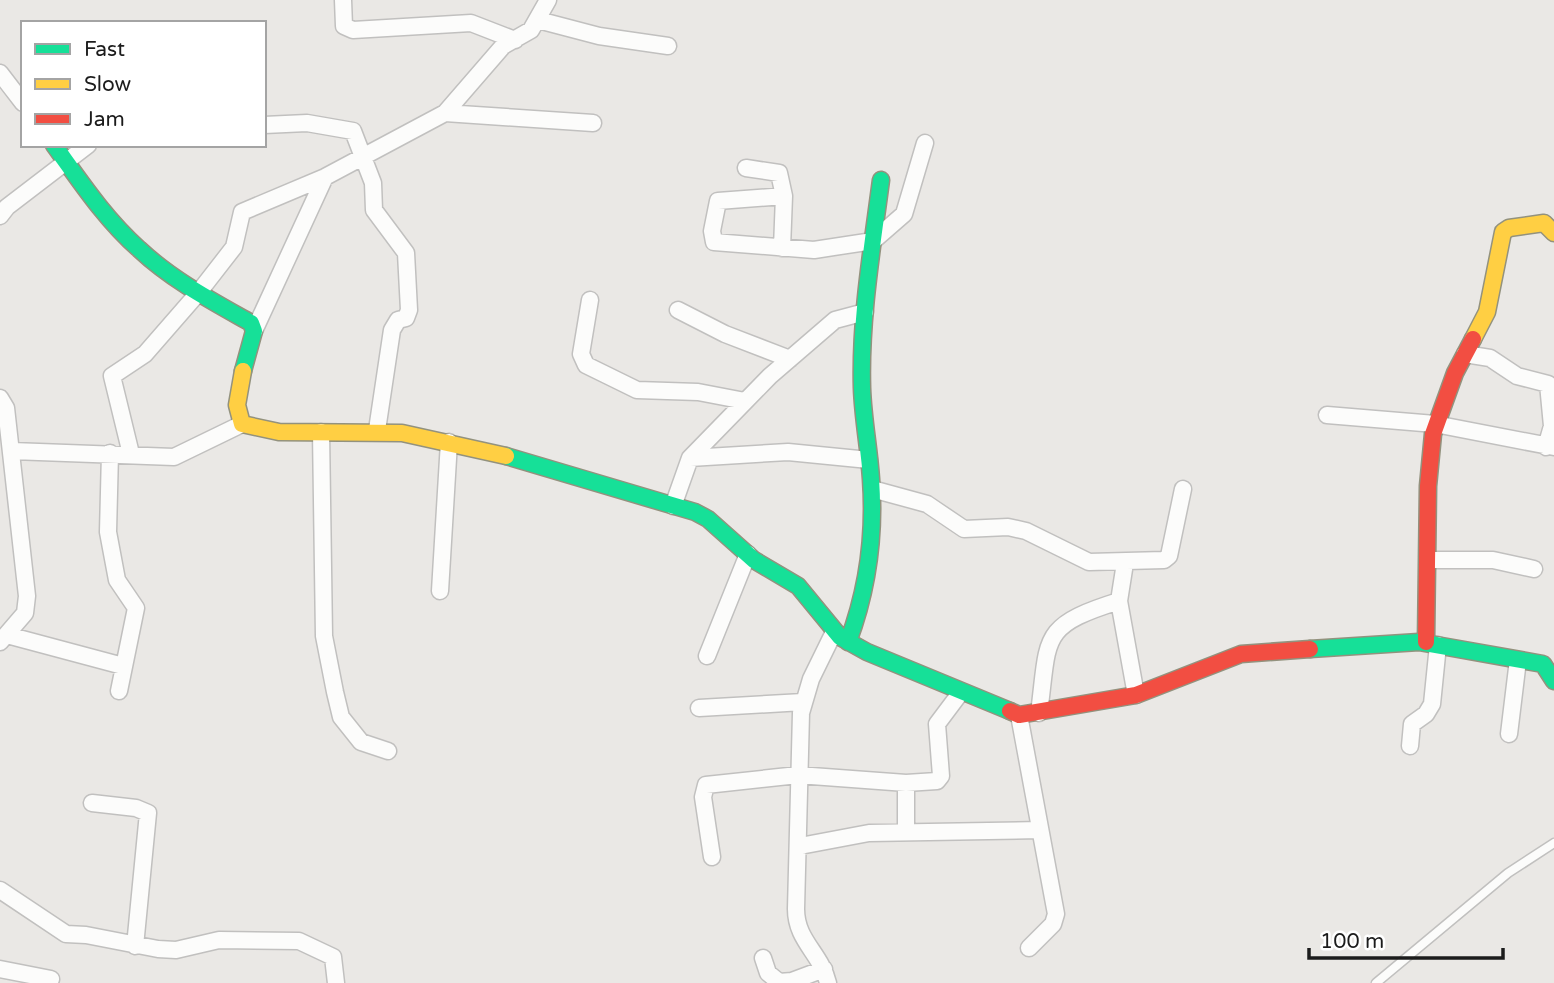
<svg xmlns="http://www.w3.org/2000/svg" width="1554" height="983" viewBox="0 0 1554 983" font-family="'Varela Round',sans-serif">
	<style>
		.lines { fill: none; stroke-linecap: round; stroke-linejoin: round }
		.lane-casing { stroke: #c1c0bf; stroke-width: 11 }
		.street-casing { stroke: #c1c0bf; stroke-width: 19 }
		.fast-casing { stroke: #93927e; stroke-width: 19 }
		.slow-casing { stroke: #93927e; stroke-width: 19 }
		.jam-casing { stroke: #93927e; stroke-width: 19 }
		.lane { stroke: #fcfcfb; stroke-width: 8 }
		.street { stroke: #fcfcfb; stroke-width: 16 }
		.fast { stroke: #16e098; stroke-width: 16 }
		.slow { stroke: #ffcf43; stroke-width: 16 }
		.jam { stroke: #f24e42; stroke-width: 16 }
	</style>
	<rect width="100%" height="100%" fill="#eae8e5"/>
	<g class="lines">
		<!-- lane casing -->
		<g class="lane-casing">
			<path id="lane" d="M1376 983 1508 873 1554 843"/>
		</g>
		<!-- street casing -->
		<g class="street-casing">
			<path id="street" d="M343 0 344 26 353 30 471 23 515 40
				M538 20 599 36 668 46
				M0 73 23 103
				M445 113 593 123
				M264 125 307 123 353 131 373 183 374 210 406 253 409 310 406 318 398 320 392 330 377 430
				M746 168 779 173 784 196 782 248
				M784 196 718 201 712 231 714 242 814 250 873 241 904 214 925 143
				M0 216 7 207 88 145
				M590 300 581 354 586 365 637 390 698 392 745 401
				M678 310 725 334 790 359
				M254 331 325 177
				M1465 354 1490 358 1517 376 1548 384 1552 426 1546 447
				M0 398 6 408 27 596 25 613 0 642
				M1327 415 1435 424 1554 447
				M321 432 324 636 335 692 341 717 361 742 388 751
				M12 451 174 457 242 424
				M110 453 108 532 117 580 136 608 119 691
				M131 454 112 376 145 354 199 292 234 247 242 212 325 177 445 113 503 46 531 30 548 0
				M690 458 788 452 869 460
				M872 489 927 504 964 529 1008 527 1026 531 1089 562 1164 560 1169 556 1183 489
				M673 506 690 458 770 376 835 320 865 312
				M1429 560H1493L1534 569
				M1125 563 1119 601 1136 695
				M440 591 449 442
				M7 635 123 666
				M707 656 748 554
				M699 708 803 702
				M1039 713C1049 637 1039 626 1119 601
				M1019 715 1056 914 1053 924 1029 948
				M1509 734 1518 660
				M1410 746 1412 724 1426 714 1432 704 1438 645
				M92 803 136 808 148 813 135 946
				M906 830V783
				M800 846 869 833 1040 830
				M712 857 703 797 706 785 798 775 906 783 937 781 941 776 937 724 961 692
				M0 890 66 934 86 935 158 949 176 950 219 940 299 941 333 957 336 983
				M763 958 768 973 779 982 792 981 824 969
				M0 969 51 979
				M828 983C821 953 796 941 796 909L801 713 811 679 834 632"/>
		</g>
		<!-- fast casing -->
		<g class="fast-casing">
			<path id="fast" d="M54 145C80 181 105 219 139 249 172 280 212 301 251 323L254 331 243 371
				M506 456 695 512 708 519 754 560 798 586 840 637 867 652 1010 711
				M848 642C868 589 875 535 871 479 869 448 863 419 862 388 860 319 872 249 881 180
				M1310 649 1419 642 1543 664 1554 681"/>
		</g>
		<!-- slow casing -->
		<g class="slow-casing">
			<path id="slow" d="M1473 339 1487 312 1503 232 1509 228 1544 223 1554 233
				M243 371 237 405 242 424 279 432 402 433 506 456"/>
		</g>
		<!-- jam casing -->
		<g class="jam-casing">
			<path id="jam" d="M1426 642 1428 486 1433 434 1455 373 1473 339
				M1010 711 1019 715 1136 695 1241 654 1310 649"/>
		</g>
		<!-- lane -->
		<use href="#lane" class="lane"/>
		<!-- street -->
		<use href="#street" class="street"/>
		<!-- fast -->
		<use href="#fast" class="fast"/>
		<!-- slow -->
		<use href="#slow" class="slow"/>
		<!-- jam -->
		<use href="#jam" class="jam"/>
	</g>
	<!-- legend -->
	<rect x="21" y="21" width="245" height="126" fill="#ffffff" stroke="#a4a4a4" stroke-width="2"/>
	<rect x="35" y="44" width="35" height="10" fill="#16e098" stroke="#a4a4a4" stroke-width="2"/>
	<text x="84" y="56" font-size="21" fill="#1c1c1c">Fast</text>
	<rect x="35" y="79" width="35" height="10" fill="#ffcf43" stroke="#a4a4a4" stroke-width="2"/>
	<text x="84" y="91" font-size="21" fill="#1c1c1c">Slow</text>
	<rect x="35" y="114" width="35" height="10" fill="#f24e42" stroke="#a4a4a4" stroke-width="2"/>
	<text x="84" y="126" font-size="21" fill="#1c1c1c">Jam</text>
	<!-- scale -->
	<path d="M1309 948v10h194v-10" fill="none" stroke="#1c1c1c" stroke-width="3.5"/>
	<text x="1320" y="948" font-size="21" fill="#1c1c1c" stroke="#ffffff" stroke-width="5" paint-order="stroke">100 m</text>
</svg>
